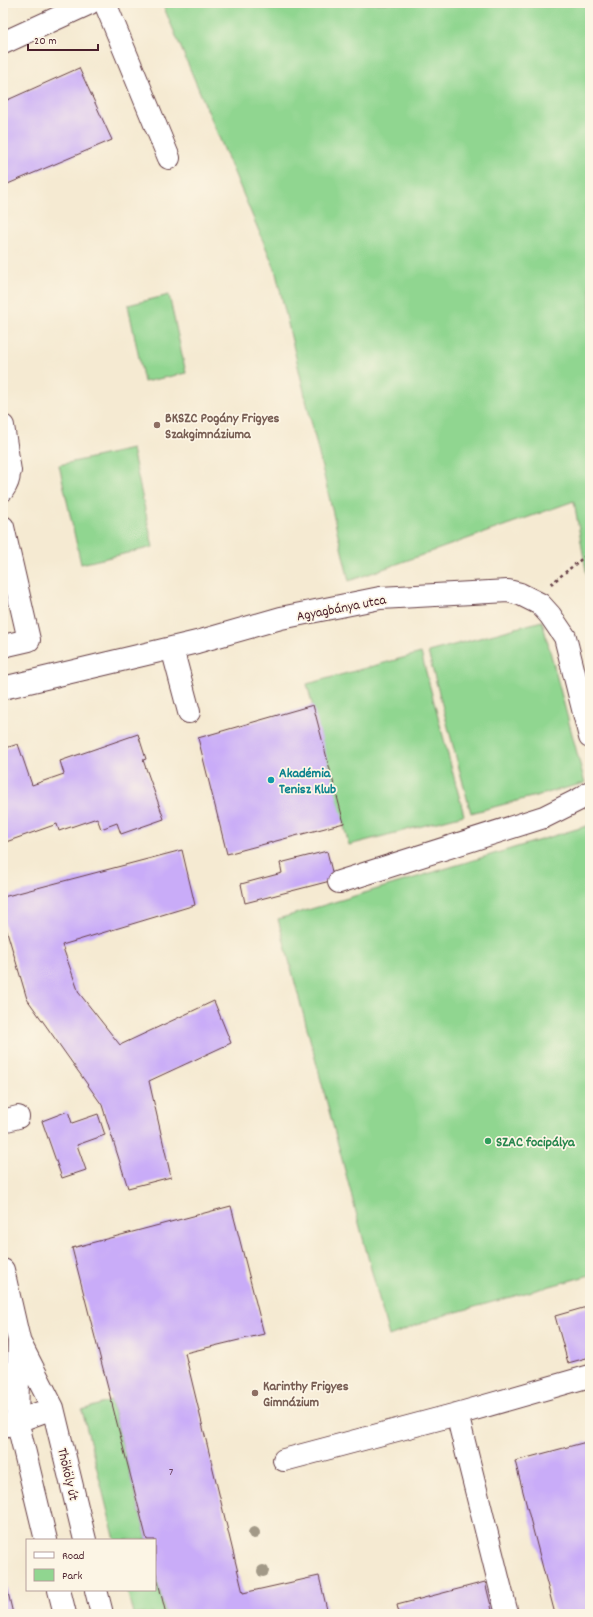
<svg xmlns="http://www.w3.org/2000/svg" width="593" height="1617" viewBox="0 0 593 1617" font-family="Dekko,sans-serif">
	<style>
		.green { fill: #90d690; stroke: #6d7a5e }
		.building { fill: #c9acf8 }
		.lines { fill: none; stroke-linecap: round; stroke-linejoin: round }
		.minor-casing { stroke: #643d44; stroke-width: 24 }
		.path { stroke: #643d44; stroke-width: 2.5; stroke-dasharray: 3 3; stroke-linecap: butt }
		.minor { stroke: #fff; stroke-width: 22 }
		.tree { fill: #a29987 }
		.education-dot { fill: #8d6e63; stroke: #fcf5e5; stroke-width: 1.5 }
		.culture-dot { fill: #0f9aa8; stroke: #fcf5e5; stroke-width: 1.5 }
		.leisure-dot { fill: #2e9e5b; stroke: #fcf5e5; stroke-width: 1.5 }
		.labels { text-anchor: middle; stroke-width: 3.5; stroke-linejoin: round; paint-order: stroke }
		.number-label { font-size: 12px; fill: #6a425e }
		.education-label { font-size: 14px; font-weight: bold; fill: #785e54; stroke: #fcf5e5; text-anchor: start }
		.street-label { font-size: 14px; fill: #4a1f2b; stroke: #fcf5e5 }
		.culture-label { font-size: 14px; font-weight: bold; fill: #0d838f; stroke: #fcf5e5; text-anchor: start }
		.leisure-label { font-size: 14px; font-weight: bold; fill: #27864d; stroke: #fcf5e5; text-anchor: start }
	</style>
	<rect width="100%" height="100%" fill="#fcf5e5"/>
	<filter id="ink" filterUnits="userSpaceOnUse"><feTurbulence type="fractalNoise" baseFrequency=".025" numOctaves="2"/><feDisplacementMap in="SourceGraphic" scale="8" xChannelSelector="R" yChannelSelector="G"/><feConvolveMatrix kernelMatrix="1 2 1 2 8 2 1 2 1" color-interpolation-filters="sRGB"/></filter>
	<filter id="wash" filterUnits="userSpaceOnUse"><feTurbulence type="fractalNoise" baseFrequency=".012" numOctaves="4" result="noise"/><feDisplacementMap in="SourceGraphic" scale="16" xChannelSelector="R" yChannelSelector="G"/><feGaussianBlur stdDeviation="0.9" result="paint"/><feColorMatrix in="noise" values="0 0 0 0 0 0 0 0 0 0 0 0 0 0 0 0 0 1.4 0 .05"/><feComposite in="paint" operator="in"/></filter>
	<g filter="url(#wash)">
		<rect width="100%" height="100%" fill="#f5ead2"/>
		<!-- green -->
		<path class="green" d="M162 3H590V594L574 501 349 581 275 269Z
			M169 295 186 373 144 382 128 305Z
			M132 449 153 547 81 564 59 465Z
			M542 621 585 783 471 813 428 652Z
			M421 653 464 815 349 845 307 684Z
			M590 825V1275L435 1318 389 1336 278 919Z
			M111 1401 147 1540H115L82 1410Z
			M155 1570 166 1614H133L127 1590H155Z"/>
		<g id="blocks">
			<!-- building -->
			<path class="building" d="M79 68 112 140 3 186V102Z
				M313 705 344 823 227 854 198 738Z
				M138 734 146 759 143 760 164 819 121 834 117 823 101 829 97 818 59 831 57 824 3 843V749L18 744 32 785 64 774 60 761Z
				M182 850 195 905 62 945 79 993 120 1045 214 1001 231 1043 149 1081 171 1177 128 1188 102 1105 27 999 3 918V897Z
				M327 851 334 880 245 903 241 884 282 873 280 863Z
				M68 1111 72 1123 98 1114 105 1135 77 1145 86 1170 62 1178 42 1121Z
				M231 1206 264 1334 185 1353 243 1593 319 1576 328 1614H166L155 1570V1540H147L72 1248Z
				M590 1306V1357L568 1363 555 1316Z
				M590 1441V1611L578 1614H555L515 1461Z
				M4 1575 13 1614H3Z
				M485 1582 493 1614H399L397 1605Z"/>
		</g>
	</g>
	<g filter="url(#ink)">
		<use href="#blocks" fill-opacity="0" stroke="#643d44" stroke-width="1"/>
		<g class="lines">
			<!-- minor casing -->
			<g class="minor-casing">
				<path id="minor" d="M105 3 169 158
					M3 43 90 3
					M3 426 10 471
					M3 490C11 479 11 470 4 458
					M3 527 29 640 3 646
					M172 648 189 712
					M3 688 197 642 281 618 380 598 508 591 520 594 540 604 550 615 565 637 590 737
					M339 882 544 817 582 798 590 792
					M3 1121 18 1117
					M3 1270 19 1340 17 1420 46 1540
					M20 1343 53 1408 85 1540
					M457 1414 507 1614
					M4 1426 53 1408
					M284 1460 457 1414 590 1376
					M59 1590 65 1614
					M96 1590 102 1614"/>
			</g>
			<!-- path -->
			<path class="path" d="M551 584 590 552"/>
			<!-- minor -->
			<use href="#minor" class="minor"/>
		</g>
		<!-- trees -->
		<g class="tree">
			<circle cx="254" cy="1533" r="6"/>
			<circle cx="263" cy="1571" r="6"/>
		</g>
	</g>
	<!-- markers -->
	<g class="education-dot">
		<circle cx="157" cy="425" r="4"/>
		<circle cx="255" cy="1393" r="4"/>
	</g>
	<circle class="culture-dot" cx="271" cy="780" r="4"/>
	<circle class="leisure-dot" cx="488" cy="1141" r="4"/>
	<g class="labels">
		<!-- number labels -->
		<g class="number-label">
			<text x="171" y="1475">7</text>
		</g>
		<!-- education labels -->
		<g class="education-label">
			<text x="165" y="422">BKSZC Pogány Frigyes<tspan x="165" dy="16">Szakgimnáziuma</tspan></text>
			<text x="263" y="1390">Karinthy Frigyes<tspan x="263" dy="16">Gimnázium</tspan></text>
		</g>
		<!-- street labels -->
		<g class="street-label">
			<text transform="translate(341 607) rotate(-11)" y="5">Agyagbánya utca</text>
			<text transform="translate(69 1474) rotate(77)" y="5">Thököly út</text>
		</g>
		<!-- culture labels -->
		<g class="culture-label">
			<text x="279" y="777">Akadémia<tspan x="279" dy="16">Tenisz Klub</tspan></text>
		</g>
		<!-- leisure labels -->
		<g class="leisure-label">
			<text x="496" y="1146">SZAC focipálya</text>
		</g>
	</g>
	<!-- margin -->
	<rect width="593" height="1617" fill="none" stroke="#fcf5e5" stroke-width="16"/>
	<!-- legend -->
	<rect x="26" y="1539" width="130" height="52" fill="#fcf5e5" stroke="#b59f9b"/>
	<rect x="34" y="1552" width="20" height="6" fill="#ffffff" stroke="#b59f9b"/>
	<text x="62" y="1559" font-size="12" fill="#4a1f2b">Road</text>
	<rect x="34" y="1569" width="20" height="12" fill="#90d690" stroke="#b59f9b"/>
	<text x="62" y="1579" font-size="12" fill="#4a1f2b">Park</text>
	<!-- scale -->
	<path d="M28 44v6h70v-6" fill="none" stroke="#4a1f2b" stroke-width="2"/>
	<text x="34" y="44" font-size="12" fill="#4a1f2b" stroke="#fcf5e5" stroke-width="3" paint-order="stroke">20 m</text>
</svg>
